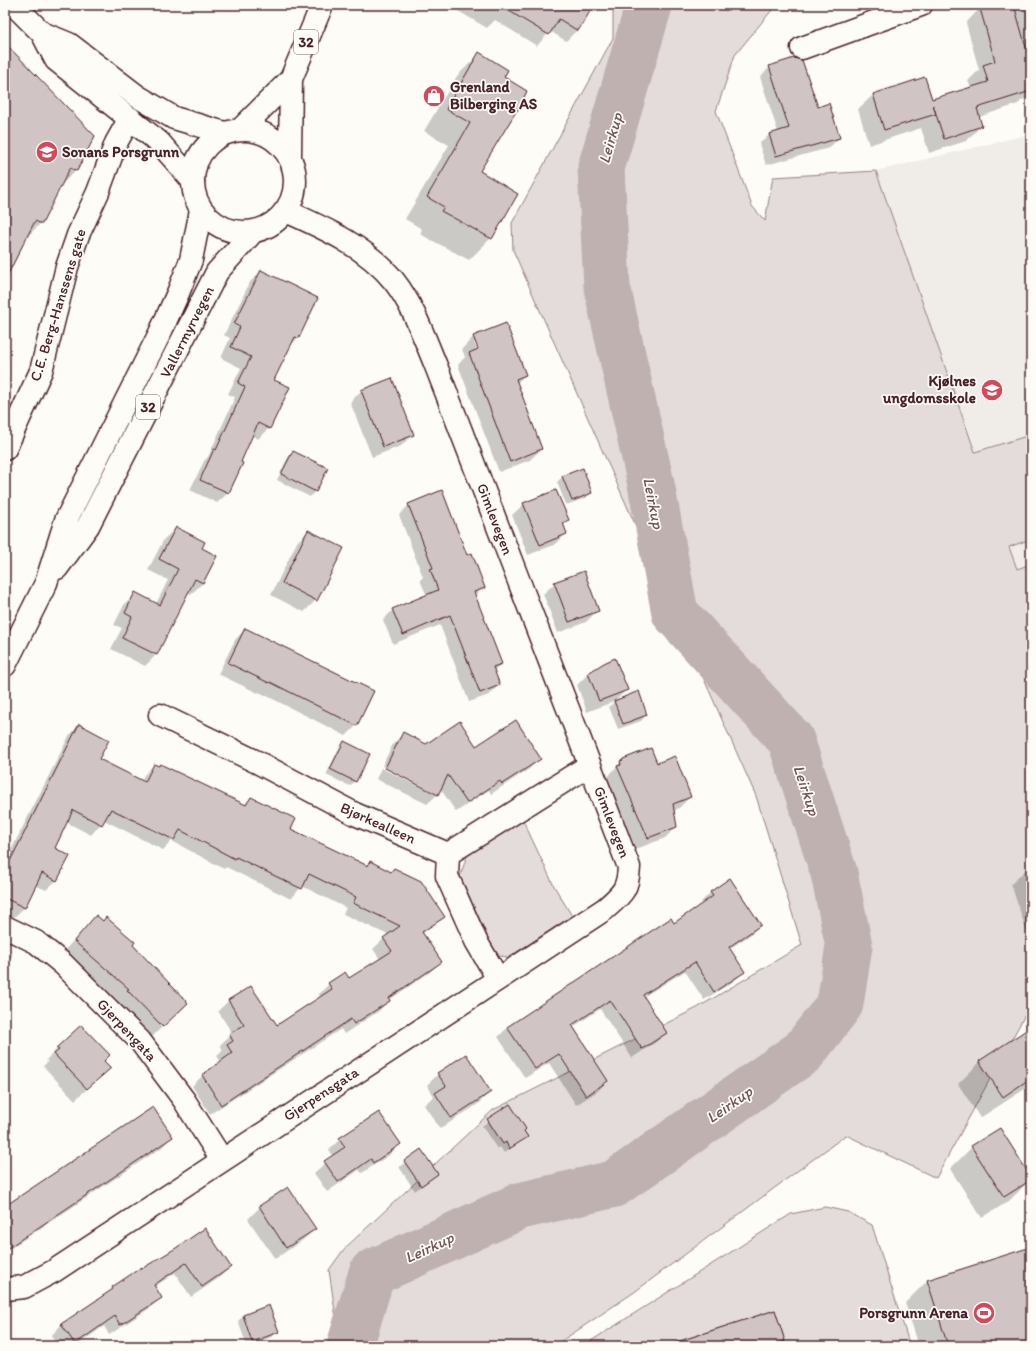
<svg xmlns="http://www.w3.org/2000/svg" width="1036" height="1351" viewBox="0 0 1036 1351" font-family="Itim,sans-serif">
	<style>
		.built { fill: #f0ece8 }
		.green { fill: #e3dcda; stroke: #967e82 }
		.shadow { fill: #0003; fill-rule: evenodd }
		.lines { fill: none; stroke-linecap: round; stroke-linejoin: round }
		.river { stroke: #c0b1b1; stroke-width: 47 }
		.building { fill: #d0c5c4; stroke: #4a1f2b }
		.minor-casing { stroke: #4a1f2b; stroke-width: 25 }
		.major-casing { stroke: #4a1f2b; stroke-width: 25 }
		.minor { stroke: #fdfcf7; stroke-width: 22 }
		.major { stroke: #fdfcf7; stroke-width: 22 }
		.labels { text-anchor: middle; stroke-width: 3.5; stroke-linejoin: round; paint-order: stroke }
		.shield { fill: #fdfcf7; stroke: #806168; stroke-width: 1 }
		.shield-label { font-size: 14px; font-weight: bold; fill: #4a1f2b }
		.poi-label { font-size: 15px; font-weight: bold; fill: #4a1f2b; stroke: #fdfcf7; text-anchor: start }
		.street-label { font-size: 15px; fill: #4a1f2b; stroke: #fdfcf7 }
		.water-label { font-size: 16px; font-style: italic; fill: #73525a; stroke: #fdfcf7 }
	</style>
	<rect width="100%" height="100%" fill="#fdfcf7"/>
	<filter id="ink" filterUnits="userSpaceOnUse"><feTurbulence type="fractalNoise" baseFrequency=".025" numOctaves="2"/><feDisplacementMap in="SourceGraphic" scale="8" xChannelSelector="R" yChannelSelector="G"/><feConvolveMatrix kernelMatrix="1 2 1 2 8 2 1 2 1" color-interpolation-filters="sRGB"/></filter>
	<g filter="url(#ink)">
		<!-- built -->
		<path class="built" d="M1031 134V610L876 171Z"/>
		<!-- green -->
		<path class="green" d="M613 5H776L735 55 716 111 752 206 765 221 773 177 876 171 975 452 1030 435 1031 539 1009 547 1017 569 1031 564V821L1027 818 1031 868V1004L936 1178 846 1135 633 1293 554 1346H340L329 1270 344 1249 493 1110 697 1008 802 945 756 796 513 250 512 223 613 38Z
			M522 818 554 886 572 916 509 957 499 956 490 942 460 876 467 856 481 841Z
			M825 1207 848 1212 872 1225 910 1346H771L785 1341 775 1310 664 1346H583L791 1214Z"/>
		<!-- shadow -->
		<path class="shadow" d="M448 5H583L577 30 566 41 550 31 537 46 495 20 487 28Z
			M990 5H1013V7L1031 5V97L1022 100 1018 104 979 117 981 126 966 141 929 153 921 128 869 145 858 109 873 95 924 79 931 100 971 88 968 81 979 70 966 23 980 8Z
			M5 45 93 136 76 170 59 187 41 223 24 240 5 277Z
			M479 54 503 78 479 172 517 194 491 238 469 260 420 234 422 229 405 219 449 145 424 131 457 76Z
			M770 67 818 108 839 138 829 148 766 165 759 144 769 135 778 132 760 77Z
			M261 271 317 299 298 338 290 346 273 380 269 428 258 439 252 435 239 462 242 463 228 493 217 503 190 490 204 461 208 457 235 397 228 394 241 368 221 358 230 338 224 335 250 282Z
			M506 325 525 375 517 383 541 449 530 460 499 472 458 365 465 357 462 349 473 337ZM474 342H476L480 354H478Z
			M362 390 413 434 401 446 372 457 350 402Z
			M293 452 315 491 310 497 277 480 288 457Z
			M563 476 591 493 586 498 566 505 557 482Z
			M524 504 568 520 562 525 566 534 554 545 528 555 512 515Z
			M409 505 467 556 484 587 475 596 501 663 494 671 499 685 489 695 469 702 440 625 393 644 383 620 393 610 427 596 420 580 423 577 399 515Z
			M176 528 200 549 203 583 191 594 187 592 156 655 145 666 111 649 122 628 114 625 124 605 135 594 156 604 168 580 148 570 164 539Z
			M308 531 316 600 304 612 271 595 297 542Z
			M555 583 598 610 586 622 558 633 543 594Z
			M245 629 373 692 356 726 346 736 259 692 258 693 218 674 235 640Z
			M604 663 627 689 615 701 646 715 641 721 618 729 609 707 615 701 587 712 577 685 588 674Z
			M79 725 98 759 141 781 144 775 154 765 244 805 251 798 290 829 366 866 370 862 390 872 394 869 443 916 422 934 441 962 430 972 389 1000 379 1011 344 1034 341 1029 210 1114 192 1086 202 1076 221 1062 217 1056 223 1050 220 1045 232 1033 218 1011 228 1001 251 987 276 1027 320 997 319 994 329 984 349 979 380 959 373 949 388 935 343 914 346 908 302 886 291 899 226 867 224 869 172 841 163 850 104 820 91 835 66 822 53 849 57 880 46 890 35 885 24 908 13 918 5 914V862L69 736Z
			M403 734 426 745 475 747 540 758 529 769 491 794 489 790 456 812 440 788 438 794 427 804 376 779 381 768 435 794V792L382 766 393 744Z
			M344 743 355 781 350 786 326 775 339 748Z
			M623 759 690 797 679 808 674 811 676 827 665 838 636 849 607 778Z
			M1031 865V945L1011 884Z
			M711 892 760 925 750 935 729 949 744 972 734 981 704 1000 685 971 643 997 666 1033 656 1042 632 1058 600 1009 573 1027 607 1081 598 1091 576 1105 549 1063 525 1078 498 1037 508 1027 674 924 703 905 701 902Z
			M96 916 131 945 175 1014 151 1038 117 1002 118 1001 63 952Z
			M5 950 13 954 5 970Z
			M1031 1043V1083L1025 1089 980 1118 958 1084 980 1062Z
			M57 1049 103 1061 110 1068 75 1100 43 1066 48 1062 46 1060Z
			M438 1074 490 1092 478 1104 440 1129 424 1105 434 1096 427 1085Z
			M510 1106 527 1137 504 1153 500 1147 497 1149 482 1126Z
			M172 1137 161 1148 5 1252V1207Z
			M340 1139 399 1144 388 1156 362 1173 359 1170 327 1192 314 1173 333 1156 329 1150Z
			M972 1147 1031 1179 1009 1201 982 1218 950 1169Z
			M420 1151 437 1174 415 1191 399 1167Z
			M288 1189 315 1229 303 1240 275 1259 248 1219 260 1207Z
			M1031 1248V1346H919L905 1303 927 1281Z
			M177 1249 230 1267 219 1278 191 1297 175 1273 154 1287 161 1297 150 1308 109 1335 104 1326 76 1346H58L51 1336 61 1325 104 1297 113 1288Z
			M775 1311 784 1341 779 1346H668Z
			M243 1316 277 1332 272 1337 247 1346 238 1321Z
			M5 1342 12 1346H5Z"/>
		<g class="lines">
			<!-- river -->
			<path class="river" d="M350 1346 372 1273 520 1206 614 1184 803 1052 840 1004 849 946 834 873 791 740 675 613 651 484 607 287 601 168 649 5"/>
		</g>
		<!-- building -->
		<path class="building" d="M499 5H594L578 31 559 19 549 35Z
			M979 5H1014L1027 51 1031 50V91L977 108 982 126 944 139 933 105 936 114 884 130 873 94 925 77 932 99 988 82 983 65 995 61Z
			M5 43 95 136 77 171 70 168 42 224 35 221 5 280Z
			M479 52 508 70 504 77 527 91 518 110H517L480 171 518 194 492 239 441 211 444 207 427 197 470 123 446 109Z
			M794 58 802 60 818 107 829 103 840 138 776 156 769 134 789 128 769 66Z
			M261 270 318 298 299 338 295 337 274 380 290 387 270 429 258 423 241 462 243 463 229 493 200 480 214 449 216 450 245 387 238 383 251 357 231 347 240 327 234 324Z
			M506 323 526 375 516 379 542 449 510 462 469 353 478 349 473 336Z
			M392 378 414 435 383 447 361 390Z
			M293 451 328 468 316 492 281 474Z
			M583 468 592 493 572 501 562 476Z
			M442 490 467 555 472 553 485 588 474 592 502 664 493 667 500 685 480 693 450 615 403 635 392 609 438 590 430 569 433 568 408 504Z
			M556 490 569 520 563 523 567 534 540 545 523 503Z
			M176 527 205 542 202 548 217 556 203 583 195 579 157 655 122 638 132 617 125 613 135 592 160 605 178 569 159 559Z
			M308 530 344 548 317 601 282 583Z
			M584 571 599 611 569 622 554 582Z
			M245 628 374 691 357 726 270 682 269 683 228 663Z
			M615 658 628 690 599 701 588 673 604 663Z
			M639 691 647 715 623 724 614 701Z
			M516 720 541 759 502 784 500 781 467 803 448 775 438 795 385 768 403 732 426 744 460 721 476 746Z
			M79 724 109 740 99 759 145 782 154 764 159 766 160 764 246 805 251 797 296 819 291 829 368 866 370 861 391 872 394 868 421 881 445 917 422 932 442 962 389 998 390 1001 354 1024 351 1019 221 1105 202 1075 232 1053 227 1045 233 1041 229 1034 244 1025 228 1000 251 986 277 1025 332 989 328 983 345 972 349 978 392 951 383 938 400 926 353 903 356 897 309 874 302 889 236 857 235 859 180 830 174 840 111 809 102 825 73 810 55 848 70 856 57 881 42 873 25 908 5 898V871Z
			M344 741 370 754 356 782 330 769Z
			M651 748 657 763 675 756 691 797 673 804 677 827 648 838 617 766 621 765 620 761 623 760V759Z
			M730 878 761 925 729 947 745 972 714 992 695 962 643 995 667 1033 642 1049 610 1000 572 1025 608 1081 586 1096 559 1054 535 1069 507 1027 671 918 674 923 713 896 710 892Z
			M96 915 103 921 106 917 135 942 133 945 188 1003 163 1027 127 990 129 989 74 941Z
			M81 1025 110 1055 104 1061 111 1068 87 1089 54 1054 59 1050 56 1048Z
			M1031 1027V1078L1003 1097 979 1061Z
			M466 1054 491 1092 451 1118 435 1093 446 1086 437 1073Z
			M510 1104 526 1129 524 1131 528 1137 509 1149 506 1142 503 1144 487 1119Z
			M153 1107 173 1137 5 1250V1206Z
			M379 1112 401 1144 373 1163 371 1159 338 1182 324 1161 345 1147 339 1138Z
			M1000 1128 1031 1177V1180L1004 1197 971 1146Z
			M421 1149 438 1174 421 1186 404 1161Z
			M288 1187 316 1229 286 1248 259 1206Z
			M205 1228 231 1267 202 1287 186 1263 154 1285 162 1298 120 1325 115 1316 75 1344 61 1324 113 1289 112 1287 142 1267 143 1268 176 1248Z
			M1031 1247V1346H948L927 1280Z
			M269 1305 279 1332 252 1342 243 1315Z
			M775 1310 785 1341 771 1346H678L677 1342Z"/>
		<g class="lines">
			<!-- minor casing -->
			<g class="minor-casing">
				<path id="minor" d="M14 5 42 33 56 60 159 142 193 181
					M42 33 69 44 137 96 174 118 225 133
					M802 48 921 5
					M5 449 41 371 67 267 78 235 98 192 116 143 130 118
					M160 715 257 762 355 814 448 854 590 765
					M448 854 447 876 476 941 498 979
					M5 927 36 942 63 964 140 1041 184 1100 222 1160
					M5 1289 24 1287 54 1271 605 909C622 894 628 890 629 867L436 366C424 337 413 305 394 281 367 247 324 228 286 211"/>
			</g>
			<!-- major casing -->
			<g class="major-casing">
				<path id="major" d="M193 181a51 51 0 1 1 102 0a51 51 0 1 1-102 0Z
					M240 130 291 79
					M290 157 291 79 322 5
					M57 568 88 526 217 272 252 233
					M5 665 46 583 66 520 160 333 178 293 191 260 201 210"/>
			</g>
			<!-- minor -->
			<use href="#minor" class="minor"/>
			<!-- major -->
			<use href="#major" class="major"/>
		</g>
	</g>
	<!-- icons -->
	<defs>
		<g id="shop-disc" transform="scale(1.15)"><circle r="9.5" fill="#d1495b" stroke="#fdfcf7"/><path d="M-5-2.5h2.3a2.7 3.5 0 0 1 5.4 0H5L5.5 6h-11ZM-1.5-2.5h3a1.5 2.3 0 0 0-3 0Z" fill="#fff"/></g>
		<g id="school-disc" transform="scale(1.15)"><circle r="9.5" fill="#d1495b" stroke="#fdfcf7"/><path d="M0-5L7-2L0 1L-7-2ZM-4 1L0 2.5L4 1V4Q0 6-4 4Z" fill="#fff"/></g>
		<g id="stadium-disc" transform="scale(1.15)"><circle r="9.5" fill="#d1495b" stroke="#fdfcf7"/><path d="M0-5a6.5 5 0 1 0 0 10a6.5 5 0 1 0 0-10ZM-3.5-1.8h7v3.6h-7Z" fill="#fff"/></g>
	</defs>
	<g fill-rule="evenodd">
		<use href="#shop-disc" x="434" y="96"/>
		<use href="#school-disc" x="47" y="152"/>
		<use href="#school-disc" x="992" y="390"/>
		<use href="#stadium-disc" x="984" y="1313"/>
	</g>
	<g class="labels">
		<!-- shield labels -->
		<g class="shield">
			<rect x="294" y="30" width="24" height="24" rx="3"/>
			<rect x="136" y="395" width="24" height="24" rx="3"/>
		</g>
		<g class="shield-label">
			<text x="306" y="47">32</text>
			<text x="148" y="412">32</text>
		</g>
		<!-- poi labels -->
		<g class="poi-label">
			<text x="450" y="92">Grenland<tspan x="450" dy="17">Bilberging AS</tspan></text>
			<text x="62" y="157">Sonans Porsgrunn</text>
			<text x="976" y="386" text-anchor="end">Kjølnes<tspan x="976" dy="17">ungdomsskole</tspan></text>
			<text x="968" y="1318" text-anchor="end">Porsgrunn Arena</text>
		</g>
		<!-- street labels -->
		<g class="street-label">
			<text transform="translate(58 305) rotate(-73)" y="5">C.E. Berg-Hanssens gate</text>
			<text transform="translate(187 332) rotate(-63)" y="5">Vallermyrvegen</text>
			<text transform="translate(495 519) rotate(69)" y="5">Gimlevegen</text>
			<text transform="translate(612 822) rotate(69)" y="5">Gimlevegen</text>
			<text transform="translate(378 823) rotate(24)" y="5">Bjørkealleen</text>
			<text transform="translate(127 1030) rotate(47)" y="5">Gjerpengata</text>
			<text transform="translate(321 1094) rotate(-33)" y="5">Gjerpensgata</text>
		</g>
		<!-- water labels -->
		<g class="water-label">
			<text transform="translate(610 138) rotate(-74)" y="6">Leirkup</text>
			<text transform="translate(654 503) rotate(79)" y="6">Leirkup</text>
			<text transform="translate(807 790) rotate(72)" y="6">Leirkup</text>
			<text transform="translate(729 1104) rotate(-35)" y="6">Leirkup</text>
			<text transform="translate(429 1247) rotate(-25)" y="6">Leirkup</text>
		</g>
	</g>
	<!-- margin -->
	<rect width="1036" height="1351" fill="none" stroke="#fdfcf7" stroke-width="20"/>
	<rect x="10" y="10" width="1016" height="1331" fill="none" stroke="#4a1f2b" stroke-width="1.5" filter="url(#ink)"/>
</svg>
